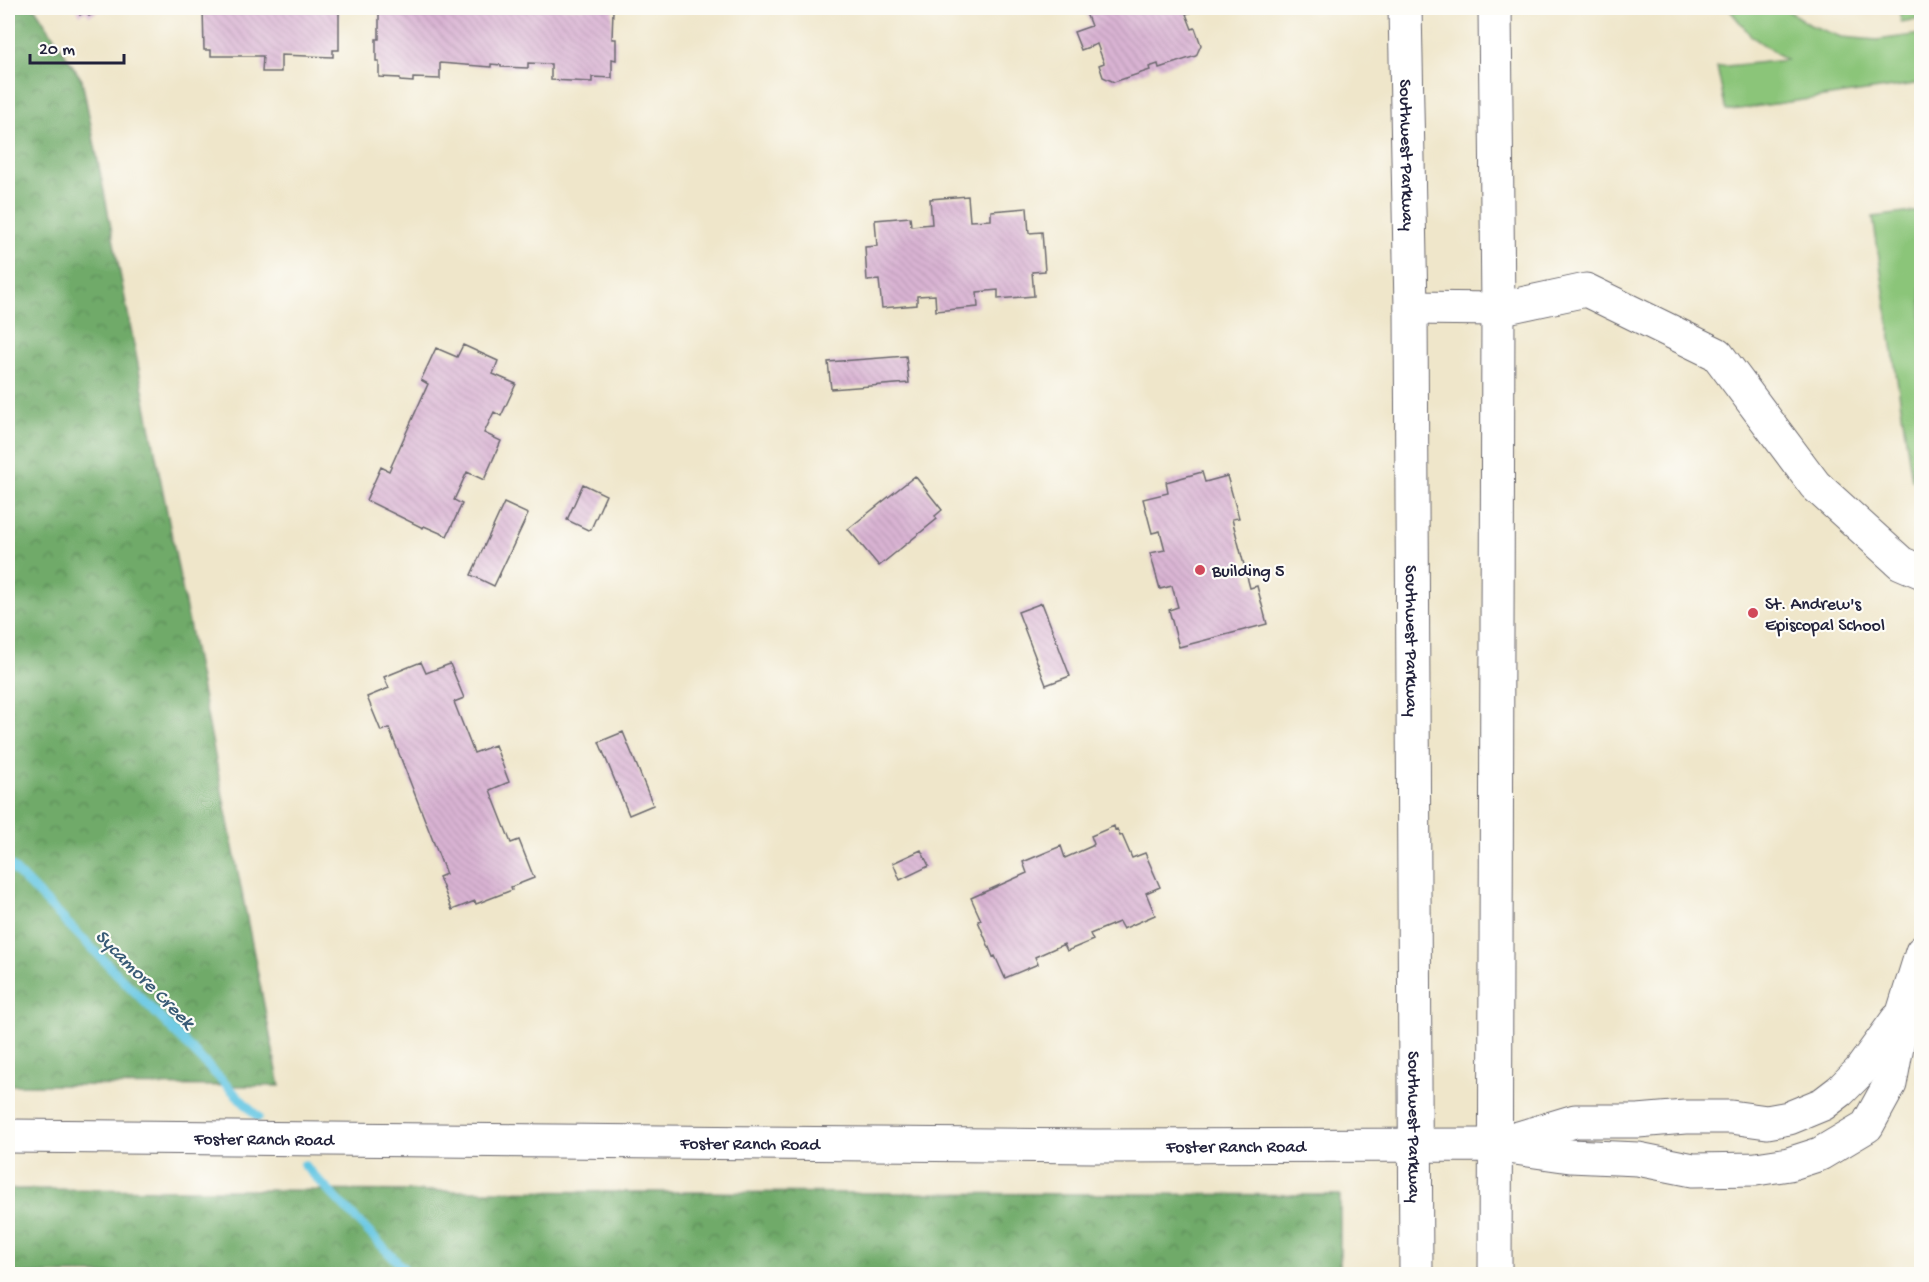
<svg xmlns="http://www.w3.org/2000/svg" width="1929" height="1282" viewBox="0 0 1929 1282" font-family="'Gochi Hand',sans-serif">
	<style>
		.forest { fill: url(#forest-crowns); stroke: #496652; stroke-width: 1.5 }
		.pitch { fill: #8bc579; stroke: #56745a; stroke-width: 1.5 }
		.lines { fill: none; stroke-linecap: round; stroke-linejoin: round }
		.stream { stroke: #64c6e3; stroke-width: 9 }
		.building { fill: url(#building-back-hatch) }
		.minor-casing { stroke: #6a676d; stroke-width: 35 }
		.major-casing { stroke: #6a676d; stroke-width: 35 }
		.minor { stroke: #fff; stroke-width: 33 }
		.major { stroke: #fff; stroke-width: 33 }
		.poi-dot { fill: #d1495b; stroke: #fdfcf7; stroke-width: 2 }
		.labels { text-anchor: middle; stroke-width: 4.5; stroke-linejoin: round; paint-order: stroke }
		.street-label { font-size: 18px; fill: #22223b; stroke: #fdfcf7 }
		.poi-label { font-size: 18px; fill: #22223b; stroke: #fdfcf7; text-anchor: start }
		.water-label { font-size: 20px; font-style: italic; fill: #395b76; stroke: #fdfcf7 }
	</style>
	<defs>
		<pattern id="forest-crowns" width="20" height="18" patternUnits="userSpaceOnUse" patternTransform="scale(1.5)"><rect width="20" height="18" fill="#70aa69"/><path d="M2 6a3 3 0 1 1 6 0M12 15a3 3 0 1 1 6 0" fill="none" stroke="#5c8a58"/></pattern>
		<pattern id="building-back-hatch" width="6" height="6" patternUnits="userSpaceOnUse" patternTransform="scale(1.5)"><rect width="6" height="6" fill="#d9b3d3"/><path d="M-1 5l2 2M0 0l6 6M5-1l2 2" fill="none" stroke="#ba9ab6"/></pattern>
	</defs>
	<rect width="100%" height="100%" fill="#fdfcf7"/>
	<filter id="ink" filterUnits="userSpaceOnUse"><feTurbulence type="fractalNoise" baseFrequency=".0167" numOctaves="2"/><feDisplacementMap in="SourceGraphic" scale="12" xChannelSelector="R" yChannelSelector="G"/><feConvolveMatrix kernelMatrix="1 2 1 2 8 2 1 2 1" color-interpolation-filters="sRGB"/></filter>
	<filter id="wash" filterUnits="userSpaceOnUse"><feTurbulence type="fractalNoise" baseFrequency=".008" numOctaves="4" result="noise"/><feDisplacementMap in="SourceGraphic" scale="24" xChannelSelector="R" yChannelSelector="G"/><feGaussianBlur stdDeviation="1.35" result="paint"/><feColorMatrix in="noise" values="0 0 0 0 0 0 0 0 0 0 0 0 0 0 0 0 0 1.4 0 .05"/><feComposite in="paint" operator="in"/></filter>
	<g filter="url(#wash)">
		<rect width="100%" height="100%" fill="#efe6ca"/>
		<!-- forest -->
		<path class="forest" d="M8 8H35L82 80 280 1086 8 1085Z
			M8 1189 1340 1195V1274H8Z"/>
		<!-- pitch -->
		<path class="pitch" d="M1728 8H1784L1810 25 1841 37 1877 40 1921 34V83L1726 111 1717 67 1786 60 1751 36Z
			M1899 8H1921V19L1901 22Z
			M1921 211 1922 479 1912 480 1873 217Z"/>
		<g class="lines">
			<!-- stream -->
			<path class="stream" d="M8 863 258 1117
				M304 1165 409 1274"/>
		</g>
		<g id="blocks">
			<!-- building -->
			<path class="building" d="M76 8H104L89 16 86 11 80 15Z
				M203 8H339V50H333V57L281 55V72H262L263 56H211V50H204Z
				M376 8H616L615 10H613L612 39H616V60L612 59V78L592 77V82L551 80V64L528 63V68L501 67V65L491 64V67L440 63V79L413 78V82L400 81V78L379 77V61H376V39H379V10H376Z
				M1084 8H1202L1186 14 1192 29 1195 28 1201 45 1196 56 1159 68 1158 64 1149 67 1150 70 1114 82 1103 77 1099 65 1104 63 1097 44 1081 50 1074 32 1091 26Z
				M968 196 970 221 991 220V211L1027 208 1029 233 1042 232 1045 271 1032 272 1034 296 998 299V290L977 292 978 307 936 311 935 295 917 296V305L882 308 879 280 867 281 865 247 877 246 875 220 910 217 911 226 932 224 930 199Z
				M463 345 498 361 493 374 516 384 501 416 494 412 484 433 501 441 484 480 467 472 454 500 462 504 447 536 424 526 423 528 366 500 381 467 389 471 428 384 421 380 436 348 457 357Z
				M906 356 909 383 831 389 828 362Z
				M1202 472 1205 482 1227 476 1239 518 1232 519 1250 588 1257 586 1267 624 1179 647 1169 610 1178 607 1172 586 1160 589 1150 553 1165 550 1160 531 1152 533 1143 499 1168 493 1166 482Z
				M915 476 942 510 935 516 937 519 879 566 848 529Z
				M583 484 606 495 591 529 588 530 567 520Z
				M504 503 528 514 494 586 471 575Z
				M1042 603 1070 676 1046 685 1018 612Z
				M421 662 426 673 450 664 464 698 454 702 474 753 495 745 509 782 490 790 511 843 519 840 534 878 511 887 512 890 476 904 475 901 452 910 439 877 446 874 389 728 381 731 367 697 389 688 384 677Z
				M623 732 653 805 629 815 599 742Z
				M1114 826 1115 830 1117 829 1120 836 1122 835 1132 858 1145 853 1160 887 1146 893 1155 915 1123 929 1119 922 1090 934 1093 940 1067 951 1064 944 1035 957 1038 964 1005 978 995 956 993 957 978 921 981 920 971 898 1027 873 1023 862 1061 846 1065 858 1092 846 1094 844 1091 836Z
				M921 850 929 866 900 880 893 863Z"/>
		</g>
	</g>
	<g filter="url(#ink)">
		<use href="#blocks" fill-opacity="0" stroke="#6a676d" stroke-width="1.5"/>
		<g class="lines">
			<!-- minor casing -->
			<g class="minor-casing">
				<g id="minor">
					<path d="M1498 309 1586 290 1717 354 1815 485 1901 563 1922 572"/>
					<path id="s1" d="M8 1136 1094 1146 1495 1145 1570 1156 1638 1159 1693 1170 1756 1169 1789 1164 1820 1154 1867 1126 1890 1084 1903 1013 1922 952"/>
					<path d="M1502 1143 1575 1121H1638L1685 1117H1731L1767 1122 1789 1118 1823 1104 1840 1091 1860 1071 1897 1020"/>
				</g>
			</g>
			<!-- major casing -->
			<g class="major-casing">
				<g id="major">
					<path id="s2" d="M1405 8 1411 308 1416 1274"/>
					<path d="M1411 308 1498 309"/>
					<path d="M1495 1274 1498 309 1495 8"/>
				</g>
			</g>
			<!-- minor -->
			<use href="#minor" class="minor"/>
			<!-- major -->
			<use href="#major" class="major"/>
		</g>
	</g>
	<!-- markers -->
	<g class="poi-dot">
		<circle cx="1200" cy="570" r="6"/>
		<circle cx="1753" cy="613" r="6"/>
	</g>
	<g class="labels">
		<!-- street labels -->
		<g class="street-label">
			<text dy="6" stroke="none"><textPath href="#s2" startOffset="147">Southwest Parkway</textPath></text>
			<text dy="6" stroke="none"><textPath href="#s2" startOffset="633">Southwest Parkway</textPath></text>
			<text dy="6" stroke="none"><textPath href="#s2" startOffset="1119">Southwest Parkway</textPath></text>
			<text dy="6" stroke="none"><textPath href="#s1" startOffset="256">Foster Ranch Road</textPath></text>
			<text dy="6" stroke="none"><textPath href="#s1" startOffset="742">Foster Ranch Road</textPath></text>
			<text dy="6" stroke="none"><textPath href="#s1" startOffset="1228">Foster Ranch Road</textPath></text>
		</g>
		<!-- poi labels -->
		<g class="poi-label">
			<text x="1212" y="576">Building 5</text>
			<text x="1765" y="609">St. Andrew's<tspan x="1765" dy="21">Episcopal School</tspan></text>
		</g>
		<!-- water labels -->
		<g class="water-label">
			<text transform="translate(146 978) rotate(45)" y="7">Sycamore Creek</text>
		</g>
	</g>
	<!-- margin -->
	<rect width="1929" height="1282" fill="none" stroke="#fdfcf7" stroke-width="30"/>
	<!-- scale -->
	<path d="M30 54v9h94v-9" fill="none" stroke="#22223b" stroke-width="3"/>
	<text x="39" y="54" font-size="18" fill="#22223b" stroke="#fdfcf7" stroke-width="4.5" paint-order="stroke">20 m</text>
</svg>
